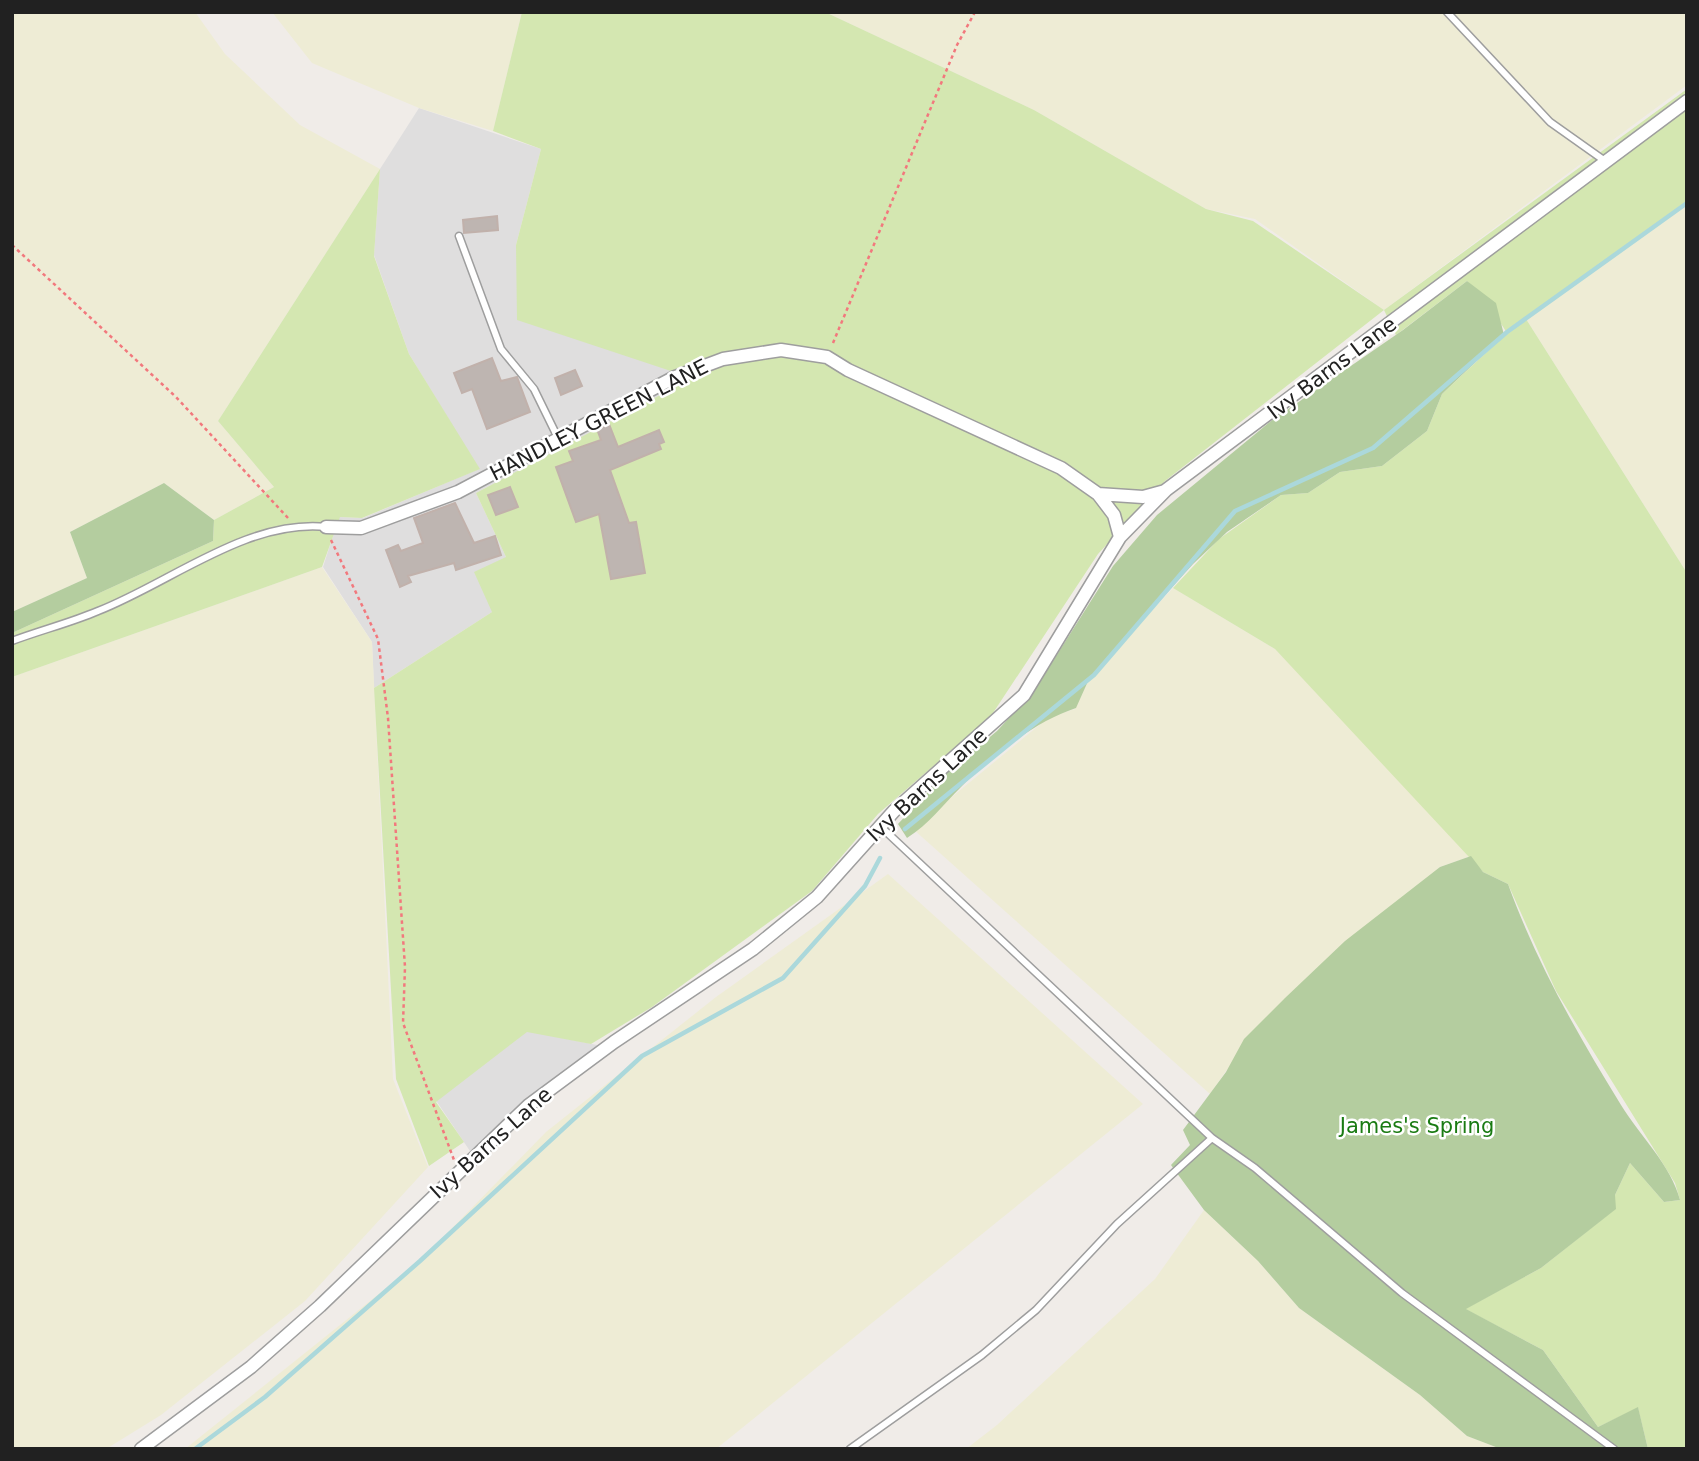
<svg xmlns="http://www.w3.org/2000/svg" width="1699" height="1461" viewBox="0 0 1699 1461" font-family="'DejaVu Sans',sans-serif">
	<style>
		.residential { fill: #dfdede }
		.farmland { fill: #eeecd5 }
		.grass { fill: #d4e7b1 }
		.forest { fill: #b4cd9f }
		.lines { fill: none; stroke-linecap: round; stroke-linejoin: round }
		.stream { stroke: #abd8db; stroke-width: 4.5 }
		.building { fill: #beb5b1; stroke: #c1b1ab; stroke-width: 2 }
		.service-casing { stroke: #9e9e9e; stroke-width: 9 }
		.minor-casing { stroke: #9e9e9e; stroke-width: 15 }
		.path { stroke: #f2787d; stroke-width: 2.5; stroke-dasharray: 3.5 3.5; stroke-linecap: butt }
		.service { stroke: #fff; stroke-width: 6 }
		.minor { stroke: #fff; stroke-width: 12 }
		.labels { text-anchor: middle; stroke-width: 5; stroke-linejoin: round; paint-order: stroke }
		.street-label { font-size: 21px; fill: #212121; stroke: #fff }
		.park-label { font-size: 21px; fill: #1a7b13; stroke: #fff }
	</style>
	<rect width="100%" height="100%" fill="#f0ece8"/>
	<!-- residential -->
	<path class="residential" d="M419 108 541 149 516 245 693 378 476 493 506 557 492 612 374 688 372 642 323 567 339 517 363 518 479 469 409 354 374 255 380 169Z
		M527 1031 607 1047 474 1157 435 1099Z"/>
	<!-- farmland -->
	<path class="farmland" d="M12 12H195L225 54 300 125 380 169 218 421 274 487 214 520 164 483 70 532 87 578 12 612Z
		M272 12H522L493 131 419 108 312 63Z
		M825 12H1687V85L1384 310 1255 219 1206 209 1034 110Z
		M1687 202V573L1526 319Z
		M322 567 372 642 393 1079 428 1167 305 1301 161 1415 106 1449H12V677Z
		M1173 588 1275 649 1471 856 1440 867 1226 1071 1210 1094 913 829 1049 717 1075 709 1089 679Z
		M888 874 1143 1104 716 1449H185L420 1261 546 1132 716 997Z
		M1204 1210 1258 1261 1299 1308 1420 1395 1467 1436 1501 1449H966L997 1425 1155 1279Z"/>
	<!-- grass -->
	<path class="grass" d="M522 12H825L1034 110 1206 209 1253 221 1384 310 1687 89V202L1526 319 1687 573V1449H1648L1638 1408 1598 1427 1543 1350 1465 1309 1541 1268 1615 1209V1195L1630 1163 1664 1202 1680 1200 1675 1183 1556 991 1508 884 1483 872 1275 649 1173 588 1219 539 1281 495 1308 493 1340 472 1382 466 1427 431 1442 394 1507 333 1489 305 1467 281 1396 335 1384 310 1165 481 1098 554 991 716 878 814 812 891 652 1007 591 1044 527 1032 436 1102 464 1142 429 1166 396 1079 374 688 492 612 474 572 506 557 476 493 692 378 517 320 516 245 541 149 493 131Z
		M380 169 374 256 409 354 480 469 362 518 340 517 322 567 12 677V633L213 541 214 520 274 487 218 421Z"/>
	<!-- forest -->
	<path class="forest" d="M1467 281 1496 303 1504 335 1442 394 1427 431 1382 466 1340 472 1308 493 1281 495 1227 532 1193 564 1089 679 1076 708C1036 721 991 756 961 787 943 805 929 824 907 838L898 824 941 778 997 731 1034 691 1113 566 1157 515 1271 421 1403 330Z
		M164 483 214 520 213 541 12 633V612L87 578 70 532Z
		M1471 856 1483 872 1508 884C1536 962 1578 1035 1621 1105 1640 1136 1671 1165 1680 1200L1664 1202 1630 1163 1615 1195 1616 1209 1541 1268 1466 1309 1543 1350 1598 1427 1638 1407 1648 1449H1501L1467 1436 1420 1395 1299 1308 1258 1261 1204 1210 1171 1165 1190 1145 1183 1130 1226 1072 1244 1039 1285 998 1345 941 1440 867Z"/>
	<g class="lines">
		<!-- stream -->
		<path class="stream" d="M905 829 1094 675 1235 511 1373 448 1507 332 1687 203
			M195 1449 265 1397 420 1261 642 1056 783 978 865 886 880 858"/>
	</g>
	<!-- building -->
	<path class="building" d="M497 216 498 230 464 233 463 220Z
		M492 358 501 381 517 377 530 412 487 429 472 389 462 393 454 373Z
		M575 370 582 386 561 395 555 378Z
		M609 424 618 447 659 430 664 442 659 444 661 449 610 470 629 523 636 522 645 573 611 579 599 514 576 522 556 467 573 461 569 451 601 440 597 429Z
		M510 487 518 507 496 515 488 495Z
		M455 503 474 543 495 536 501 555 456 570 454 563 408 576 411 582 400 587 386 550 398 545 401 551 423 543 414 518Z"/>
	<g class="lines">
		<!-- service casing -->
		<g class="service-casing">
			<path id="service" d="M1447 12 1550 122 1605 161
				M459 236 501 349 534 389 558 438
				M12 641C41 630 70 623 98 611 170 583 247 519 326 527
				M880 826 1212 1138 1255 1168 1402 1293 1614 1449
				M850 1449 982 1355 1036 1310 1117 1224 1212 1138"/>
		</g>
		<!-- minor casing -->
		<g class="minor-casing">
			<path id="minor" d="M1098 494 1114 515 1120 537
				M326 527 361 528 458 492 675 377 723 359 781 350 827 357 848 370 1061 468 1098 494 1143 497 1165 491
				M141 1449 251 1367 320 1306 529 1105 614 1042 753 949 817 897 894 811 1024 695 1120 537 1166 490 1687 101"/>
		</g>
		<!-- path -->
		<path class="path" d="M12 245 176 397 288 518
			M833 343 957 45 975 12
			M331 540 378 639 388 718 405 967 403 1023 454 1160"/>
		<!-- service -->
		<use href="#service" class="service"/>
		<!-- minor -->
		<use href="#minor" class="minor"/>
	</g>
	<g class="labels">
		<!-- street labels -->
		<g class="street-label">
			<text transform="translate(1332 368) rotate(-37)" y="7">Ivy Barns Lane</text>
			<text transform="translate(599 420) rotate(-27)" y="7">HANDLEY GREEN LANE</text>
			<text transform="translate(927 785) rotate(-43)" y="7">Ivy Barns Lane</text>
			<text transform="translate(491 1143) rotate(-42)" y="7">Ivy Barns Lane</text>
		</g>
		<!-- park labels -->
		<g class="park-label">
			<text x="1417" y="1133">James's Spring</text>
		</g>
	</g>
	<!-- border -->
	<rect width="1699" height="1461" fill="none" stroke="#212121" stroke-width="28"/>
</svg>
